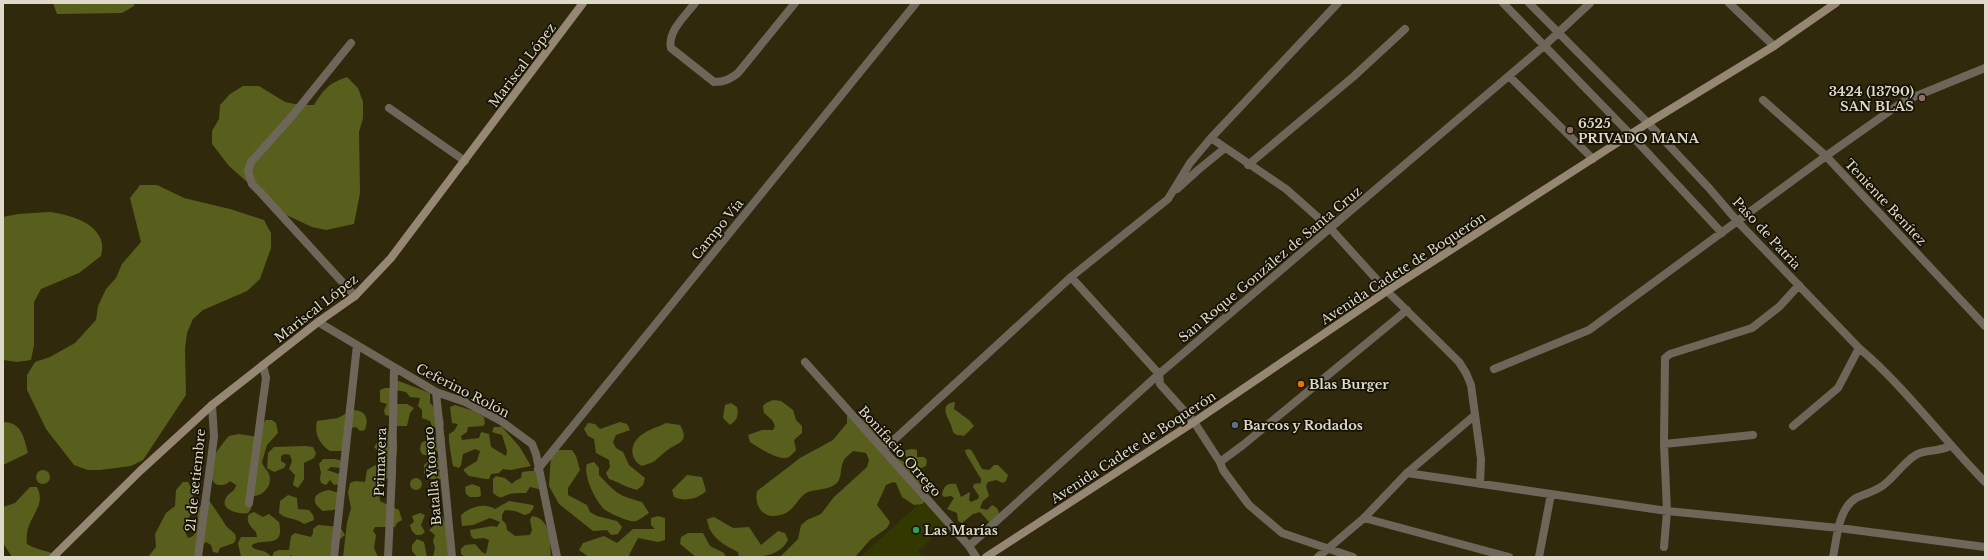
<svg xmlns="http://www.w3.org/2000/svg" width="1988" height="560" viewBox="0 0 1988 560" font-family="'Libre Baskerville',serif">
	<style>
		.green { fill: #333700 }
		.forest { fill: #585f1d }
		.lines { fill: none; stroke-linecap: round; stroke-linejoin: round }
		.street { stroke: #6f665a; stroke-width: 8 }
		.secondary { stroke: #968775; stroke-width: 8 }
		.education-dot { fill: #8d6e63; stroke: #161206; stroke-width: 1.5 }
		.food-dot { fill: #e8710a; stroke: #161206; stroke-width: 1.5 }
		.service-dot { fill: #5c6f8a; stroke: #161206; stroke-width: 1.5 }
		.leisure-dot { fill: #2e9e5b; stroke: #161206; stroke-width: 1.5 }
		.labels { text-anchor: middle; stroke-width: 3.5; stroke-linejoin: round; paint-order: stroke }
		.street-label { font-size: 13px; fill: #ded9c8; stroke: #161206 }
		.poi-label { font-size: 13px; font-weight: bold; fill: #ded9c8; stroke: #161206; text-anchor: start }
	</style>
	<rect width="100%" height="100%" fill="#31290b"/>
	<!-- green -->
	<path class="green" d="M923 500 946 526 918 551 923 557H860Z"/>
	<!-- forest -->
	<path class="forest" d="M53 3H134V6L122 13 57 14Z
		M347 77 358 88 363 102V118L359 132 360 193 354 224 326 230 312 227 282 213 229 166 212 144V131L219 119 220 105 230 94 243 86H259L285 102 300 105H314C324 89 329 83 347 77Z
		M140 185H157L184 198 230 209 264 220 271 233V248L260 279 247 291 203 310 193 319 187 333 185 349 186 395 143 460 131 466 100 470H88L74 465 46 429 27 390V375L35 362 50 357 75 343 96 320 98 306 106 289 116 278 122 264 141 242 130 198Z
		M50 212C69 215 94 221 101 240 103 245 102 252 101 256L79 273 41 289 34 302V345L31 360 17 362 3 360V217L18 214Z
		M396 380 430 393V403L434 407 441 408 444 424 443 427 437 428 432 426 430 421 422 418V410L418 406 420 398 410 397 406 392 396 390Z
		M385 388H391L395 404H407L414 408 410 413 407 426H396L390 416 385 415 384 410 387 404 380 402V390Z
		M773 400 781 401 793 410 796 420 802 426V433L794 440 796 450C794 452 792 455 789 457 780 462 758 447 750 442L748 435 762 430H773L775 426 772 420 764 413 763 406 766 403Z
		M955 402 954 409 969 420 974 426 964 436C961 435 957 436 955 434 952 432 952 427 951 425 947 416 939 404 955 402Z
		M731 403 737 407C739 416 737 420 730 425L723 418 725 405Z
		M455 405 474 411 484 417 485 424 483 426 468 427 467 432 461 436 462 440 479 438 481 432 489 434 491 447 506 456 507 451 502 435 492 432 494 427H502L519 446 531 466 511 470 503 469 499 473 491 474 489 479H486L469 476 464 471V469L477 461 480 451 475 449 463 454 461 465 459 468 453 466C452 460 448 439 449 434L454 431 458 424 452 423 450 407Z
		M352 410C366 410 369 418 365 430L360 431 356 427 351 428 349 445 343 451H330C319 444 314 433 317 421L338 418Z
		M853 413 883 434 891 455 904 462 913 474 920 475 928 485V499L922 504 914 505 902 497 896 483 893 482 886 485 877 505 890 522 887 528 870 540 856 556 780 557 798 539 801 525 807 520 821 514 834 497 867 467 869 460 866 453 853 451C850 454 844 458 843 462 840 469 842 478 837 483 829 490 817 489 808 492 797 497 795 512 780 515 763 520 754 506 757 491L800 458 833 440 847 423V416Z
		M266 420H272L276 423 278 433 267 445 262 462C263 467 267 469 269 474 273 485 264 495 254 496L251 509 248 513C238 515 216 509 228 495 232 491 235 491 236 485L230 481C227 484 225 485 221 485 208 486 210 465 214 457 217 450 224 442 229 436L239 434 257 437 262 424Z
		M3 422C22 422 24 438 28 453L3 465Z
		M620 422 627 424 630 430 616 435 613 442 616 448 623 452 629 465 645 478 643 485 637 490C627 488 619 482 609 479L606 473 610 467 609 460 596 453 594 439 588 436 584 429 588 423 595 424 600 429Z
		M666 423 680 425C691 444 676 442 665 452 654 461 658 461 642 466 630 460 629 445 640 436 647 430 658 427 666 423Z
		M384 430 389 431C391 433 394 436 396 438 400 446 394 470 390 478L385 479 379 490 380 501 399 510 402 520 397 523 395 527H375L373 531 376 535 374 548 378 557H343L347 523 351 508 348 493 350 483 355 481 365 482 367 470C378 462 390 464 374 447L380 439Z
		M436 436H444C449 447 432 459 422 454L420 450 421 443Z
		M305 446 313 447 316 453 314 458 304 463V479L298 488 293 485 295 475 289 469 292 461 290 455 285 454 281 456V461L286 464 284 468 274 472 267 468 268 453 274 447Z
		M913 449 917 450V457H924L927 460 926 466 919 469 916 467 915 460 916 458 907 459 904 452 906 450Z
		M969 449 972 451 982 469 989 470 994 465H998L1008 475 1006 481 1003 483 996 480 988 482 986 486 989 496 983 501 980 508 987 510 992 505 997 508 1000 515 990 523 980 512 973 514 962 523 958 521 957 513 947 509 954 498 951 496 944 497 942 495C944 485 947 483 956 484L961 497 970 492 969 500 971 502 978 499 979 496 973 487 974 484 981 483V479L966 454 965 450Z
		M557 450H572L576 456 580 470 568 488V495L587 505 590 512 597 516 617 521 622 527 618 534 611 535 607 530 593 531 559 504 549 486 551 455Z
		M439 458 443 465 438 471 445 473 443 479H430L424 473V465L431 459Z
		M323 459H335L342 461 341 468 331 467 327 470 339 474 341 484 334 485 330 480 326 485 321 483 320 478 321 473 319 464Z
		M594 462 599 468V475C616 493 617 495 642 502L649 513C645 515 640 520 636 521 630 523 609 513 604 509 595 500 583 476 587 464Z
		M36 477a7 7 0 1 1 14 0a7 7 0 1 1-14 0Z
		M529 471H536L539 489 530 487 526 493C522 493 512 493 510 494 500 497 502 500 493 493V479L496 476 505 478 512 484 515 481 521 478 522 472Z
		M687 475 702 477 706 491C698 499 684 502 674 497L672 490Z
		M410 484a6 6 0 1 1 12 0a6 6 0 1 1-12 0Z
		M183 482H188C192 487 195 503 193 510 190 516 186 521 183 527L188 538 193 536 196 532 198 510 204 500H209L227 527 235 534 236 539 234 543 220 548 218 553 213 552 211 545 206 542 200 547 198 557H148L156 547 155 534 166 513 175 506 176 490Z
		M472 484 480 487 481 495 479 497H470L466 494 465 487Z
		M30 487H37C48 509 23 518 27 544 36 550 46 550 56 555V557H12L3 543V507L15 503Z
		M329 490 339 493V507L334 510 323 511C309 502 314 492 329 490Z
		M288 495 297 498 298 509 309 510 313 515 314 520 304 524C294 517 287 520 279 513L280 501Z
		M509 501 533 505 534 507 530 513 525 515 515 511 505 510 502 515V520L506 524 507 530 515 536 530 535 532 530 530 520 532 516C551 518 550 542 551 557H465L461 554V549L465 545 475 544 482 552 486 554 489 540 484 538 474 539 471 536 470 530 492 526 497 527 500 522 490 518 473 525 462 526 461 515C470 507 484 502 495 509Z
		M254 512 263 517 269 514 279 522C285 550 264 537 252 545V547C258 552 266 549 271 557H241L238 543 241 537H257L256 532C251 527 245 521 249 514Z
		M420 513 425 515 421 525 425 532 421 535H416L412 531 410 525 414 522 412 516Z
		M438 514 442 516 448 529 450 557H433L435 548 433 541 435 535 429 530 436 524Z
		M658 516 665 518V540L658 542 638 538 628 557H589L579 550 583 543 604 536 617 543 633 529H655L651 525V518Z
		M714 517 733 528 749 527 761 545 778 531 785 533 788 540C779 558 757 557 739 557L738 552C724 545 709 537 707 519Z
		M318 525 340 527 345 535 339 540 337 557H295L291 555 289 557H272L274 552 279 550H289L291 536 295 533 311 537 313 533V529Z
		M688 533H703L710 546 724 553 726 557H696L680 544 681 537Z
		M417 539 424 542 427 557H417L412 551V545Z"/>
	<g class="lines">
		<!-- street -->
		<path class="street" d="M695 3C686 15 667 32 671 48L714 82C725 82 730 79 738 73L795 3
			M1503 3 1631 135 1722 233
			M1529 3 1648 123 1709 188 1738 222 1859 348C1905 387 1942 438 1985 482
			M1729 3 1774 46
			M351 43 293 115 251 162 248 171 252 184 260 192 355 296
			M1509 76 1593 159
			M1763 100 1826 156 1985 326
			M389 108 465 161
			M1211 138 1286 189 1330 228 1387 291 1459 362 1466 373 1471 385 1481 459 1480 484
			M1248 165 1353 77 1405 29
			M1177 189 1198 170 1225 148
			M1071 277 1159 374 1160 384 1194 422 1220 462 1223 470 1249 505 1282 533 1353 557
			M318 322 436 392 465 402 501 421 532 444 536 454 557 557
			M805 362 969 546 976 557
			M1494 369 1589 330 1826 156 1904 101 1985 68
			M436 392 452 557
			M1793 426 1838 388 1859 348
			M1664 444 1753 435
			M883 450 1071 277 1168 199 1190 163 1211 138 1338 3
			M1220 462 1243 445 1407 310
			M538 469 916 3
			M1407 473 1667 511 1839 528 1985 547
			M249 503 266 378 263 365
			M1364 518 1509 557
			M969 546 1159 374 1545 45 1590 3
			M1664 547 1667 511 1664 444 1665 358 1670 354 1752 328 1779 307 1799 285
			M198 557 214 437 212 405
			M334 557 357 345
			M388 557 392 473 394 368
			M1318 557 1364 518 1407 473 1475 415
			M1539 557 1551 494
			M1833 557C1837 538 1838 509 1856 498 1866 493 1878 491 1886 483 1896 475 1908 457 1920 453 1931 449 1937 452 1950 446"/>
		<!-- secondary -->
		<path class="secondary" d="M53 557 140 471 212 405 318 322 355 296 391 258 583 3
			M986 557 1194 422 1387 291 1648 123 1774 46 1836 3"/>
	</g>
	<!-- markers -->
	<g class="education-dot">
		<circle cx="1922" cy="98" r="4"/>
		<circle cx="1570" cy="130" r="4"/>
	</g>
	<circle class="food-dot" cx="1301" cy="384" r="4"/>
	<circle class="service-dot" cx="1235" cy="425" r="4"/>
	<circle class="leisure-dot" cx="916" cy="530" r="4"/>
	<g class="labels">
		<!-- street labels -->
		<g class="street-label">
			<text transform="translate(522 65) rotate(-53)" y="5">Mariscal López</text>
			<text transform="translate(1886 202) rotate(47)" y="5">Teniente Benítez</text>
			<text transform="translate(717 229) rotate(-51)" y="5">Campo Vía</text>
			<text transform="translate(1767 233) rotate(47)" y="5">Paso de Patria</text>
			<text transform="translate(1270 264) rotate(-40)" y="5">San Roque González de Santa Cruz</text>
			<text transform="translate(1403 268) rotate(-33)" y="5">Avenida Cadete de Boquerón</text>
			<text transform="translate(316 308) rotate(-38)" y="5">Mariscal López</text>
			<text transform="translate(463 390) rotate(27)" y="5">Ceferino Rolón</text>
			<text transform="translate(1133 447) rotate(-33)" y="5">Avenida Cadete de Boquerón</text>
			<text transform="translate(900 451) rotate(48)" y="5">Bonifacio Orrego</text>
			<text transform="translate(380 462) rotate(-88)" y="5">Primavera</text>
			<text transform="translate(432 476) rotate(-95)" y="5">Batalla Ytororo</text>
			<text transform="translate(195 480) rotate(-84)" y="5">21 de setiembre</text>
		</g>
		<!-- poi labels -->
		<g class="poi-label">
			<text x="1914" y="96" text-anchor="end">3424 (13790)<tspan x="1914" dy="15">SAN BLAS</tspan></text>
			<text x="1578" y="128">6525<tspan x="1578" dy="15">PRIVADO MANA</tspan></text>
			<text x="1309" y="389">Blas Burger</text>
			<text x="1243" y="430">Barcos y Rodados</text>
			<text x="924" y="535">Las Marías</text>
		</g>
	</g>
	<!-- border -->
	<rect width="1988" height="560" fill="none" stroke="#ded9c8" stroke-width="8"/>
</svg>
